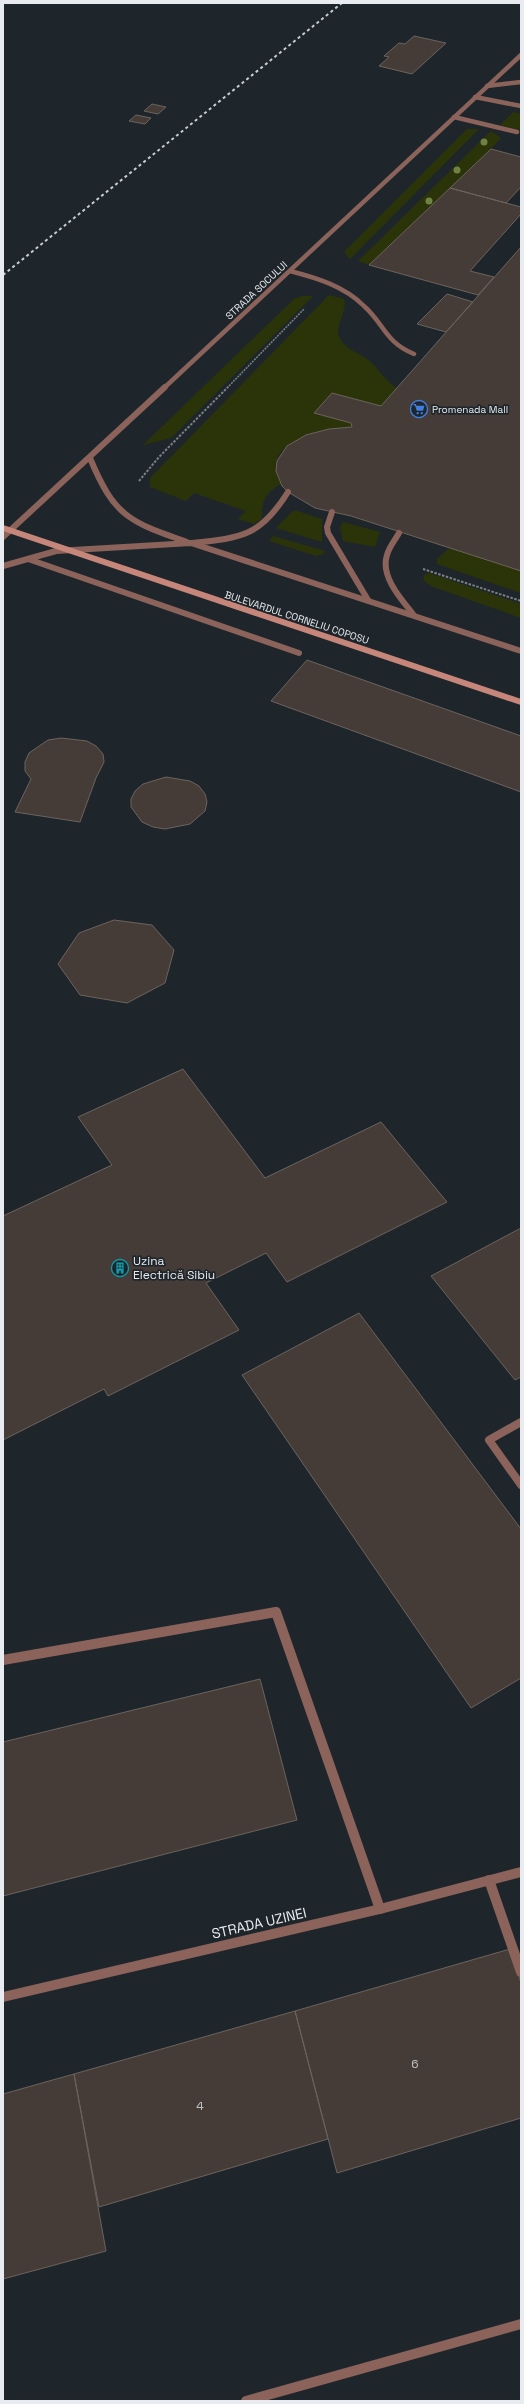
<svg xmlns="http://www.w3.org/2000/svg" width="524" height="2404" viewBox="0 0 524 2404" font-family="'Space Grotesk',sans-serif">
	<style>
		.green { fill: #2b3409 }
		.building { fill: #453c38; stroke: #6c635e }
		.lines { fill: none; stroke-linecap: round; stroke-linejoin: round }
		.path-far1 { stroke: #7b8085; stroke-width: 1.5; stroke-dasharray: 2 1; stroke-linecap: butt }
		.path { stroke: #7b8085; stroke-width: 2; stroke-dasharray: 2.5 1.5; stroke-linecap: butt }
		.service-far3 { stroke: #8b635b; stroke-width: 4.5 }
		.service-far2 { stroke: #8b635b; stroke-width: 6 }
		.service-far1 { stroke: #8b635b; stroke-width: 8 }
		.service { stroke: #8b635b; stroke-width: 10 }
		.minor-far2 { stroke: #8b635b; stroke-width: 4.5 }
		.minor-far1 { stroke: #8b635b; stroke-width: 6 }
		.minor { stroke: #8b635b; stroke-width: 10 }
		.tertiary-far1 { stroke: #8b635b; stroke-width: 6 }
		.tertiary { stroke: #8b635b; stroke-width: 10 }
		.rail { stroke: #c9cdd1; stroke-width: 2; stroke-dasharray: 3 3; stroke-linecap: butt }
		.secondary-bridge { stroke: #c6867a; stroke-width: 6 }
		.tree { fill: #708242 }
		.labels { text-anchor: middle; stroke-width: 3.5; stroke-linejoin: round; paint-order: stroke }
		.far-street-label { font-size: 10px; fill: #e8ecf0; stroke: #1f262b }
		.far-poi-label { font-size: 10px; fill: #e8ecf0; stroke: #1f262b; text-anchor: start }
		.poi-label { font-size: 12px; fill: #e8ecf0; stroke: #1f262b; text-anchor: start }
		.near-number-label { font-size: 12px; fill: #bfc0c2 }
		.near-street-label { font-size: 14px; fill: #e8ecf0; stroke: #1f262b }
	</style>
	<rect width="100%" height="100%" fill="#1f262b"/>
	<!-- green -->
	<path class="green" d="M513 112 521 114V130L500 125Z
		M467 129H479L350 259 344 252Z
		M491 131 501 138 491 149 369 265 358 261Z
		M329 295 344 299C347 311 338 320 338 332 340 349 360 352 371 362 380 372 386 381 397 388L381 406 332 393 315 413 351 423 352 427C326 429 256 441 281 484 266 492 261 501 262 518L255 524 238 519 246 511 194 493 186 501 150 487V478Z
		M302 296H313L171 438 143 445 294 299Z
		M294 510 322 519V542L276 528Z
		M343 522 380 532 375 547 343 541 340 528Z
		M273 536 325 551 323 554 316 556 269 541Z
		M449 548 521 571V593L437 564V559Z
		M429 573 521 604V618L431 586 423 580 425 574Z"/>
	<!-- building -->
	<path class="building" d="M414 36 446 43 412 74 379 66 389 57 384 56 399 43 405 44Z
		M152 104 166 107 158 114 144 111Z
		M136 115 151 118 145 124 129 121Z
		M491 149 521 157V187L506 203 450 188Z
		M450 188 521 207V214L470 271 494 277 478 295 369 265Z
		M521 247V571L351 516 315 508 288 492 282 486 276 471 277 461 287 446 306 435 329 429 352 427 351 423 314 413 332 393 381 406Z
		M447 294 473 302 446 332 417 324Z
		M307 660 521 736V792L271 701Z
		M61 738 87 741 96 746 103 754 104 762 96 778 80 822 15 812 31 779 25 771V762L29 753 48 740Z
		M166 777 190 781 199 786 205 794 207 802 205 811 190 824 165 829 153 827 142 822 131 807V799L135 791 143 784Z
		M114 920 152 925 174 950 165 983 127 1003 80 995 58 964 79 933Z
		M183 1069 265 1178 381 1122 447 1202 287 1282 266 1253 206 1283 239 1330 108 1396 104 1389 3 1440V1216L112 1165 78 1117Z
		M521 1228V1377L515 1380 431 1276Z
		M359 1313 521 1529V1678L471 1708 242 1375Z
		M260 1679 297 1820 3 1896V1742Z
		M510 1949 521 1983V2118L337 2173 295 2011Z
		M295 2011 328 2139 99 2207 74 2074Z
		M74 2074 106 2251 3 2279V2094Z"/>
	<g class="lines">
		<!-- path-far1 -->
		<path class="path-far1" d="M227 388 304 309"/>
		<!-- path -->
		<path class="path" d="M139 481 159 457 228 387
			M423 569 521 601"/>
		<!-- service-far3 -->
		<path class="service-far3" d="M487 86 521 82
			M475 97 521 106
			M454 117 517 132
			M290 271C317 278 344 286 364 306 385 325 385 342 414 354"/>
		<!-- service-far2 -->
		<path class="service-far2" d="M332 512 327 527 328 533 368 600
			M399 533C395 540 389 547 387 555 380 576 401 599 413 614
			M191 543C241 538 260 537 288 492
			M28 559 299 653"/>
		<!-- service-far1 -->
		<path class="service-far1" d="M521 1422 489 1440 521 1485"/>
		<!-- service -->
		<path class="service" d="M3 1660 276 1612 380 1909"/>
		<!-- minor-far2 -->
		<path class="minor-far2" d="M164 388 521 55"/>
		<!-- minor-far1 -->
		<path class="minor-far1" d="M3 537 165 387"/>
		<!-- minor -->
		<path class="minor" d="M489 1880 521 1972
			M246 2401 521 2324"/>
		<!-- tertiary-far1 -->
		<path class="tertiary-far1" d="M90 458C114 516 129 522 187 542
			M3 566 56 551 191 543 521 651"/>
		<!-- tertiary -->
		<path class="tertiary" d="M3 1997 380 1909 521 1872"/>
		<!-- rail -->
		<path class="rail" d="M3 275 342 3"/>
		<!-- secondary-bridge -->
		<path class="secondary-bridge" d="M3 528 521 702"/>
	</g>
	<!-- trees -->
	<g class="tree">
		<circle cx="484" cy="142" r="3.5"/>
		<circle cx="457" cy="170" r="3.5"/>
		<circle cx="429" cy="201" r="3.5"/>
	</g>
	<!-- icons -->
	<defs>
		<g id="supermarket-ring" transform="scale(0.9)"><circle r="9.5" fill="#1f262b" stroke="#3f7fe0" stroke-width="1.5"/><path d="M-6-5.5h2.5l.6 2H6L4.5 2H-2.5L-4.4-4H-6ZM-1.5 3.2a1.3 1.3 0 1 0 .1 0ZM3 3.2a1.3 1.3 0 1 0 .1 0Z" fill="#3f7fe0"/></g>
		<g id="building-ring" transform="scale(0.9)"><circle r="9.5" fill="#1f262b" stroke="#0f9aa8" stroke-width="1.5"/><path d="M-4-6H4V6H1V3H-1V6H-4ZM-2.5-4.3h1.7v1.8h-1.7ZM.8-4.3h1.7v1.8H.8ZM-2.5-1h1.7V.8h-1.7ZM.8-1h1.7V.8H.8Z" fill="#0f9aa8"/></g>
	</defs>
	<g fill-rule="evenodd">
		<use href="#supermarket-ring" x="419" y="409"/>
		<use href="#building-ring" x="120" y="1268"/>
	</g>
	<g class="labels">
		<!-- far-street labels -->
		<g class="far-street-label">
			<text transform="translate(256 290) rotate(-43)" y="4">STRADA SOCULUI</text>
			<text transform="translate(297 617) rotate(18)" y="4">BULEVARDUL CORNELIU COPOSU</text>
		</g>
		<!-- far-poi labels -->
		<g class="far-poi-label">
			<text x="432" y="413">Promenada Mall</text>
		</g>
		<!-- poi labels -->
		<g class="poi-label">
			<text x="133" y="1265">Uzina<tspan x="133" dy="14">Electrică Sibiu</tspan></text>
		</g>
		<!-- near-number labels -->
		<g class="near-number-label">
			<text x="415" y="2068">6</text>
			<text x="200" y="2110">4</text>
		</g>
		<!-- near-street labels -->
		<g class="near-street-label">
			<text transform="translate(259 1923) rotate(-13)" y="5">STRADA UZINEI</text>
		</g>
	</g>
	<!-- border -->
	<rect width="524" height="2404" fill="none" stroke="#e8ecf0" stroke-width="8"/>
</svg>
